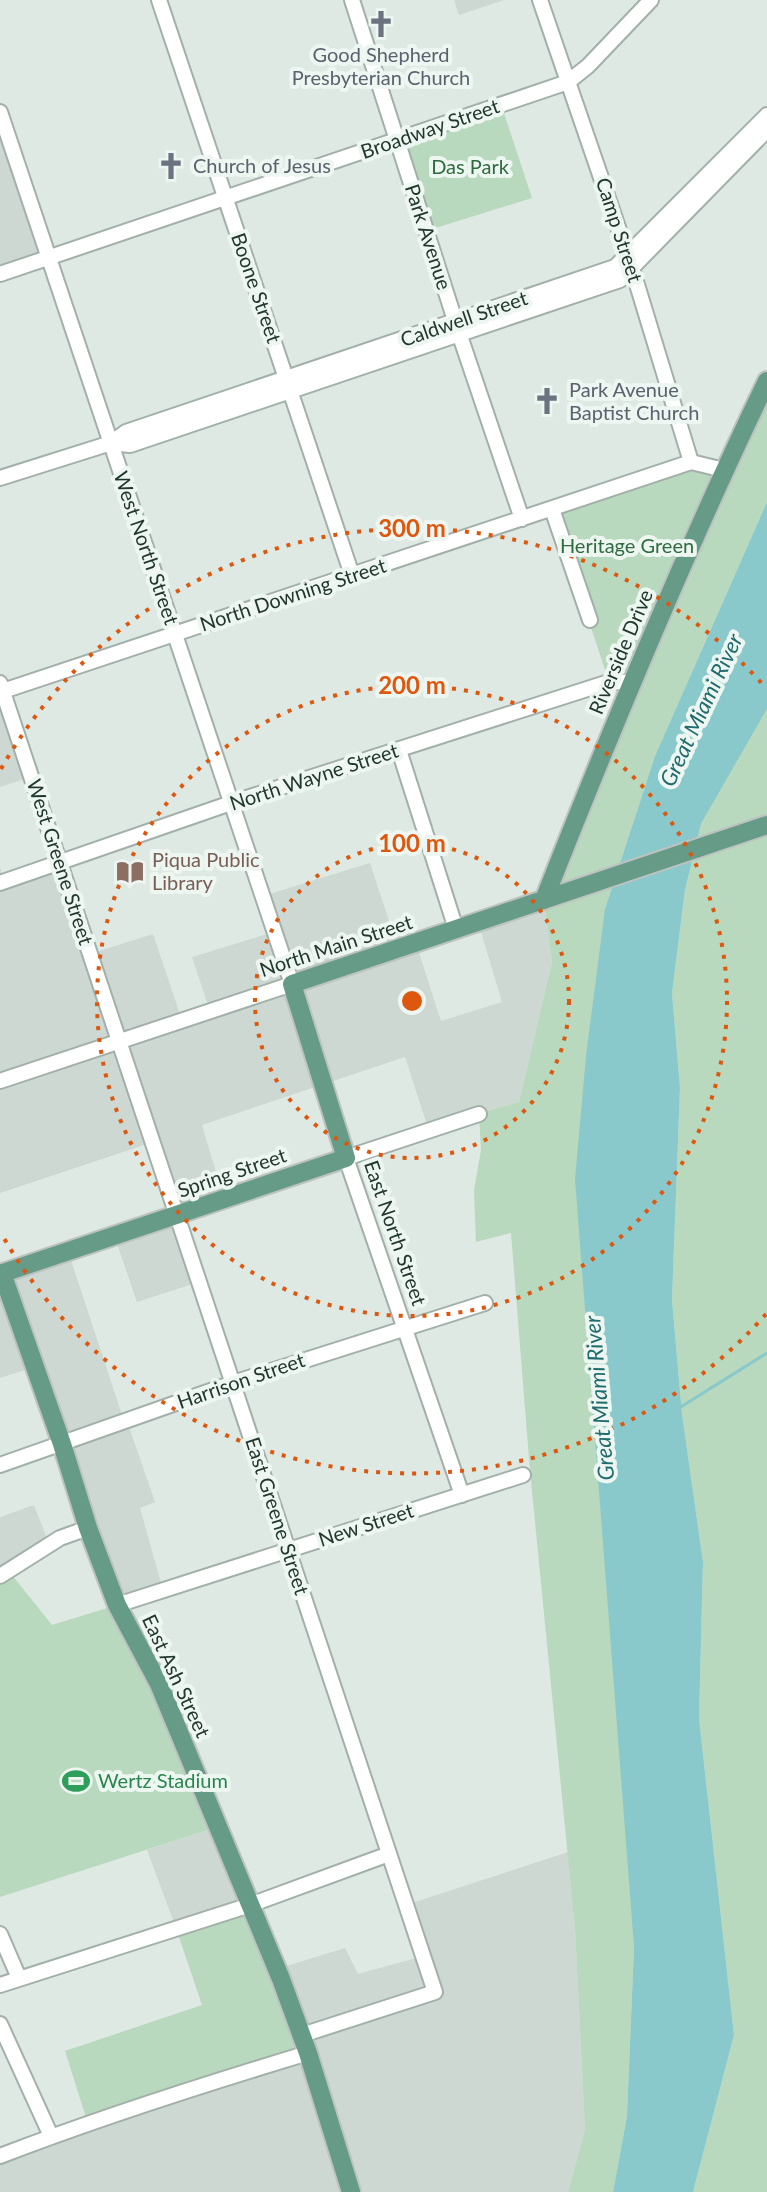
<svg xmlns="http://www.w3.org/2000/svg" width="767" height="2192" viewBox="0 0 767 2192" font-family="Lato,sans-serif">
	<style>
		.built { fill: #ccd8d1 }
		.green { fill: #b8d9bd }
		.water { fill: #89c9cb }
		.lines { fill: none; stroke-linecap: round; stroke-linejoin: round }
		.stream { stroke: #89c9cb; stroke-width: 3 }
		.minor-casing { stroke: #a2b0a9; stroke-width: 18 }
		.major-casing { stroke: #bcc3c0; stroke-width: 22 }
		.minor { stroke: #fff; stroke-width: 14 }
		.major { stroke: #659b87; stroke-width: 18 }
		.ring { fill: none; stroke: #de570e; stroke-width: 4; stroke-dasharray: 4 8 }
		.labels { text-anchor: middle; stroke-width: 8; stroke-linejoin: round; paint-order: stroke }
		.worship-label { font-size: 20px; fill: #5b616d; stroke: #eef6f1; text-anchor: start }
		.street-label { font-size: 20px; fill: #21372e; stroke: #eef6f1 }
		.park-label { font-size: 20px; fill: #2e6b3e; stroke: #eef6f1 }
		.education-label { font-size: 20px; fill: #785e54; stroke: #eef6f1; text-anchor: start }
		.leisure-label { font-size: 20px; fill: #27864d; stroke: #eef6f1; text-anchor: start }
		.water-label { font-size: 22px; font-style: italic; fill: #206b6e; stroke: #eef6f1 }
		.centre { fill: #de570e; stroke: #eef6f1; stroke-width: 4 }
		.ring-label { font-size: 24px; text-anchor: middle; font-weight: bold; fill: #de570e; stroke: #eef6f1; stroke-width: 8; stroke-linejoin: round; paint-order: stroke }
	</style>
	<rect width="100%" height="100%" fill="#dee9e3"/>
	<!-- built -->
	<path class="built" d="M454 0H504L459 15Z
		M0 112 49 258 0 274Z
		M0 692 31 777 0 787Z
		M59 862 90 954 153 934 182 1020 210 1011 192 957 274 932 263 896 370 863 398 948 416 943 441 1021 502 1002 478 922 544 900 552 962 519 1102 429 1131 405 1057 202 1125 224 1199 177 1214 199 1282 137 1302 114 1235 177 1214 153 1142 0 1193V867L4 880Z
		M68 1251 124 1421H127L155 1502 140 1508 163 1590 117 1605 34 1367 0 1378V1266Z
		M34 1505 49 1544 0 1576V1517Z
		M217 1827 250 1905 176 1928 147 1850Z
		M568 1852 575 1929 585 2130 568 2192H0V2156L225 2078 277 1969 345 1948 358 1974 423 1956 406 1905Z"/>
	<!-- green -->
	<path class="green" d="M501 104 532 198 426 231 397 140Z
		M767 381V502L655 756 605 909 634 1947 627 2116 613 2192H568L585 2130 575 1929 530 1471 511 1233 476 1242 474 1190 481 1150 479 1114 519 1102 552 962 544 900 630 683 609 682 552 509 691 462 724 469Z
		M767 709V2192H693L734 2035 699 1718 703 1562 682 1414 672 1300 680 1088 672 993 685 890 701 824Z
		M8 1570 52 1625 117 1605 217 1827 0 1897V1576Z
		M250 1905 308 2053 88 2124 65 2051 202 2005 176 1928Z"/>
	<!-- water -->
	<path class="water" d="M767 502V709L701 824 685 890 672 993 680 1088 672 1300 682 1414 703 1562 699 1718 734 2035 693 2192H613L627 2116 634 1947 575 1179 586 1056 605 909 655 756Z"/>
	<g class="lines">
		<!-- stream -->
		<path class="stream" d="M679 1408 767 1353"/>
		<!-- minor casing -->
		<g class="minor-casing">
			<path id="minor" d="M159 0 352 575
				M352 0 460 336 522 519
				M540 0 632 268 691 462
				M0 112 292 984 0 1081
				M0 274 568 82 588 66 651 0
				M111 443 130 445 620 280 767 130
				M0 478 111 443 126 432 615 267 767 115
				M552 509 590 620
				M0 683 435 1992 302 2035
				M0 692 691 462 724 470
				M399 750 456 929
				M0 883 231 803 609 682H630
				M0 1465 233 1383 485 1303
				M462 1495 346 1158 479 1114
				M0 1576 60 1538 88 1528
				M117 1605 523 1475
				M0 1934 19 1978
				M0 1985 250 1905 389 1854
				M0 2024 51 2136
				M0 2156C101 2117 205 2084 308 2053"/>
		</g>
		<!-- major casing -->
		<g class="major-casing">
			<path id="major" d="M544 900C613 725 685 551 767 381
				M2 1273 62 1444 88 1528 117 1605 159 1684 281 1979 308 2053 351 2192
				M0 1274 346 1158 292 984 767 825"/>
		</g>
		<!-- minor -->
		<use href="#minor" class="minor"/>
		<!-- major -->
		<use href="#major" class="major"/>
	</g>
	<!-- distance rings -->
	<g class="ring">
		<circle cx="412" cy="1001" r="157"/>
		<circle cx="412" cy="1001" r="315"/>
		<path d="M766 1314A472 472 0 0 1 1 1233M1 769A472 472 0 0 1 766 688"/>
	</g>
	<!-- icons -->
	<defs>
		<g id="church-bare" transform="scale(2.16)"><path d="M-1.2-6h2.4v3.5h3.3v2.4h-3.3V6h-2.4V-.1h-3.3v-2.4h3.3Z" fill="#6b7280" stroke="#eef6f1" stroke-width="2.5" paint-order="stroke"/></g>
		<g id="library-bare" transform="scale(2.16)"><path d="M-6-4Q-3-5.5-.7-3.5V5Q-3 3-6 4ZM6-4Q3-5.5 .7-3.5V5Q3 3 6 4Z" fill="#8d6e63" stroke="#eef6f1" stroke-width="2.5" paint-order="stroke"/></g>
		<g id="stadium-bare" transform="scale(2.16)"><path d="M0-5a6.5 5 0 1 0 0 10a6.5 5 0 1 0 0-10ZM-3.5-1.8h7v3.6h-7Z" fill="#2e9e5b" stroke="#eef6f1" stroke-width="2.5" paint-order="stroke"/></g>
	</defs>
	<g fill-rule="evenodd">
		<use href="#church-bare" x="381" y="24"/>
		<use href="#church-bare" x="171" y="166"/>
		<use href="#church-bare" x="547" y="401"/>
		<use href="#library-bare" x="130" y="872"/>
		<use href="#stadium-bare" x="76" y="1781"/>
	</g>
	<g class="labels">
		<!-- worship labels -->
		<g class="worship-label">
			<text x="381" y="62" text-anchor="middle">Good Shepherd<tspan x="381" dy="23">Presbyterian Church</tspan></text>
			<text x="193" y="173">Church of Jesus</text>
			<text x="569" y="397">Park Avenue<tspan x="569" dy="23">Baptist Church</tspan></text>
		</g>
		<!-- street labels -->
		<g class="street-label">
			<text transform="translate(430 129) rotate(-19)" y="7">Broadway Street</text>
			<text transform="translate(619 230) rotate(72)" y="7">Camp Street</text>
			<text transform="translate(428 237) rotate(72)" y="7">Park Avenue</text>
			<text transform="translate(256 288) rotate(71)" y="7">Boone Street</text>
			<text transform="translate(464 319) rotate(-19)" y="7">Caldwell Street</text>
			<text transform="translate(146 548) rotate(71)" y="7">West North Street</text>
			<text transform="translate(293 595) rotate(-18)" y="7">North Downing Street</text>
			<text transform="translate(621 652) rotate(-67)" y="7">Riverside Drive</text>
			<text transform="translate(314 777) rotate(-18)" y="7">North Wayne Street</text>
			<text transform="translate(60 862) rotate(72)" y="7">West Greene Street</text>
			<text transform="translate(336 946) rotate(-18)" y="7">North Main Street</text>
			<text transform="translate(232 1173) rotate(-19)" y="7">Spring Street</text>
			<text transform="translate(395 1233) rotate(71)" y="7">East North Street</text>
			<text transform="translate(241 1381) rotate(-19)" y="7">Harrison Street</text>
			<text transform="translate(277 1516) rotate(72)" y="7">East Greene Street</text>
			<text transform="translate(366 1525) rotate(-18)" y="7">New Street</text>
			<text transform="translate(176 1676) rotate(65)" y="7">East Ash Street</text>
		</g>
		<!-- park labels -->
		<g class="park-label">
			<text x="470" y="174">Das Park</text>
			<text x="627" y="553">Heritage Green</text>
		</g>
		<!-- education labels -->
		<g class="education-label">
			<text x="152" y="867">Piqua Public<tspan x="152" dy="23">Library</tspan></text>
		</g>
		<!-- leisure labels -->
		<g class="leisure-label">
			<text x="98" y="1788">Wertz Stadium</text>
		</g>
		<!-- water labels -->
		<g class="water-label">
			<text transform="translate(701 710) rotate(-65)" y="8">Great Miami River</text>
			<text transform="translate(599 1398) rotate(-95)" y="8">Great Miami River</text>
		</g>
	</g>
	<circle cx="412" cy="1001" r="12" class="centre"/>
	<g class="ring-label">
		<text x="412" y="537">300 m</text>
		<text x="412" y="694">200 m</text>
		<text x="412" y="852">100 m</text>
	</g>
</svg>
